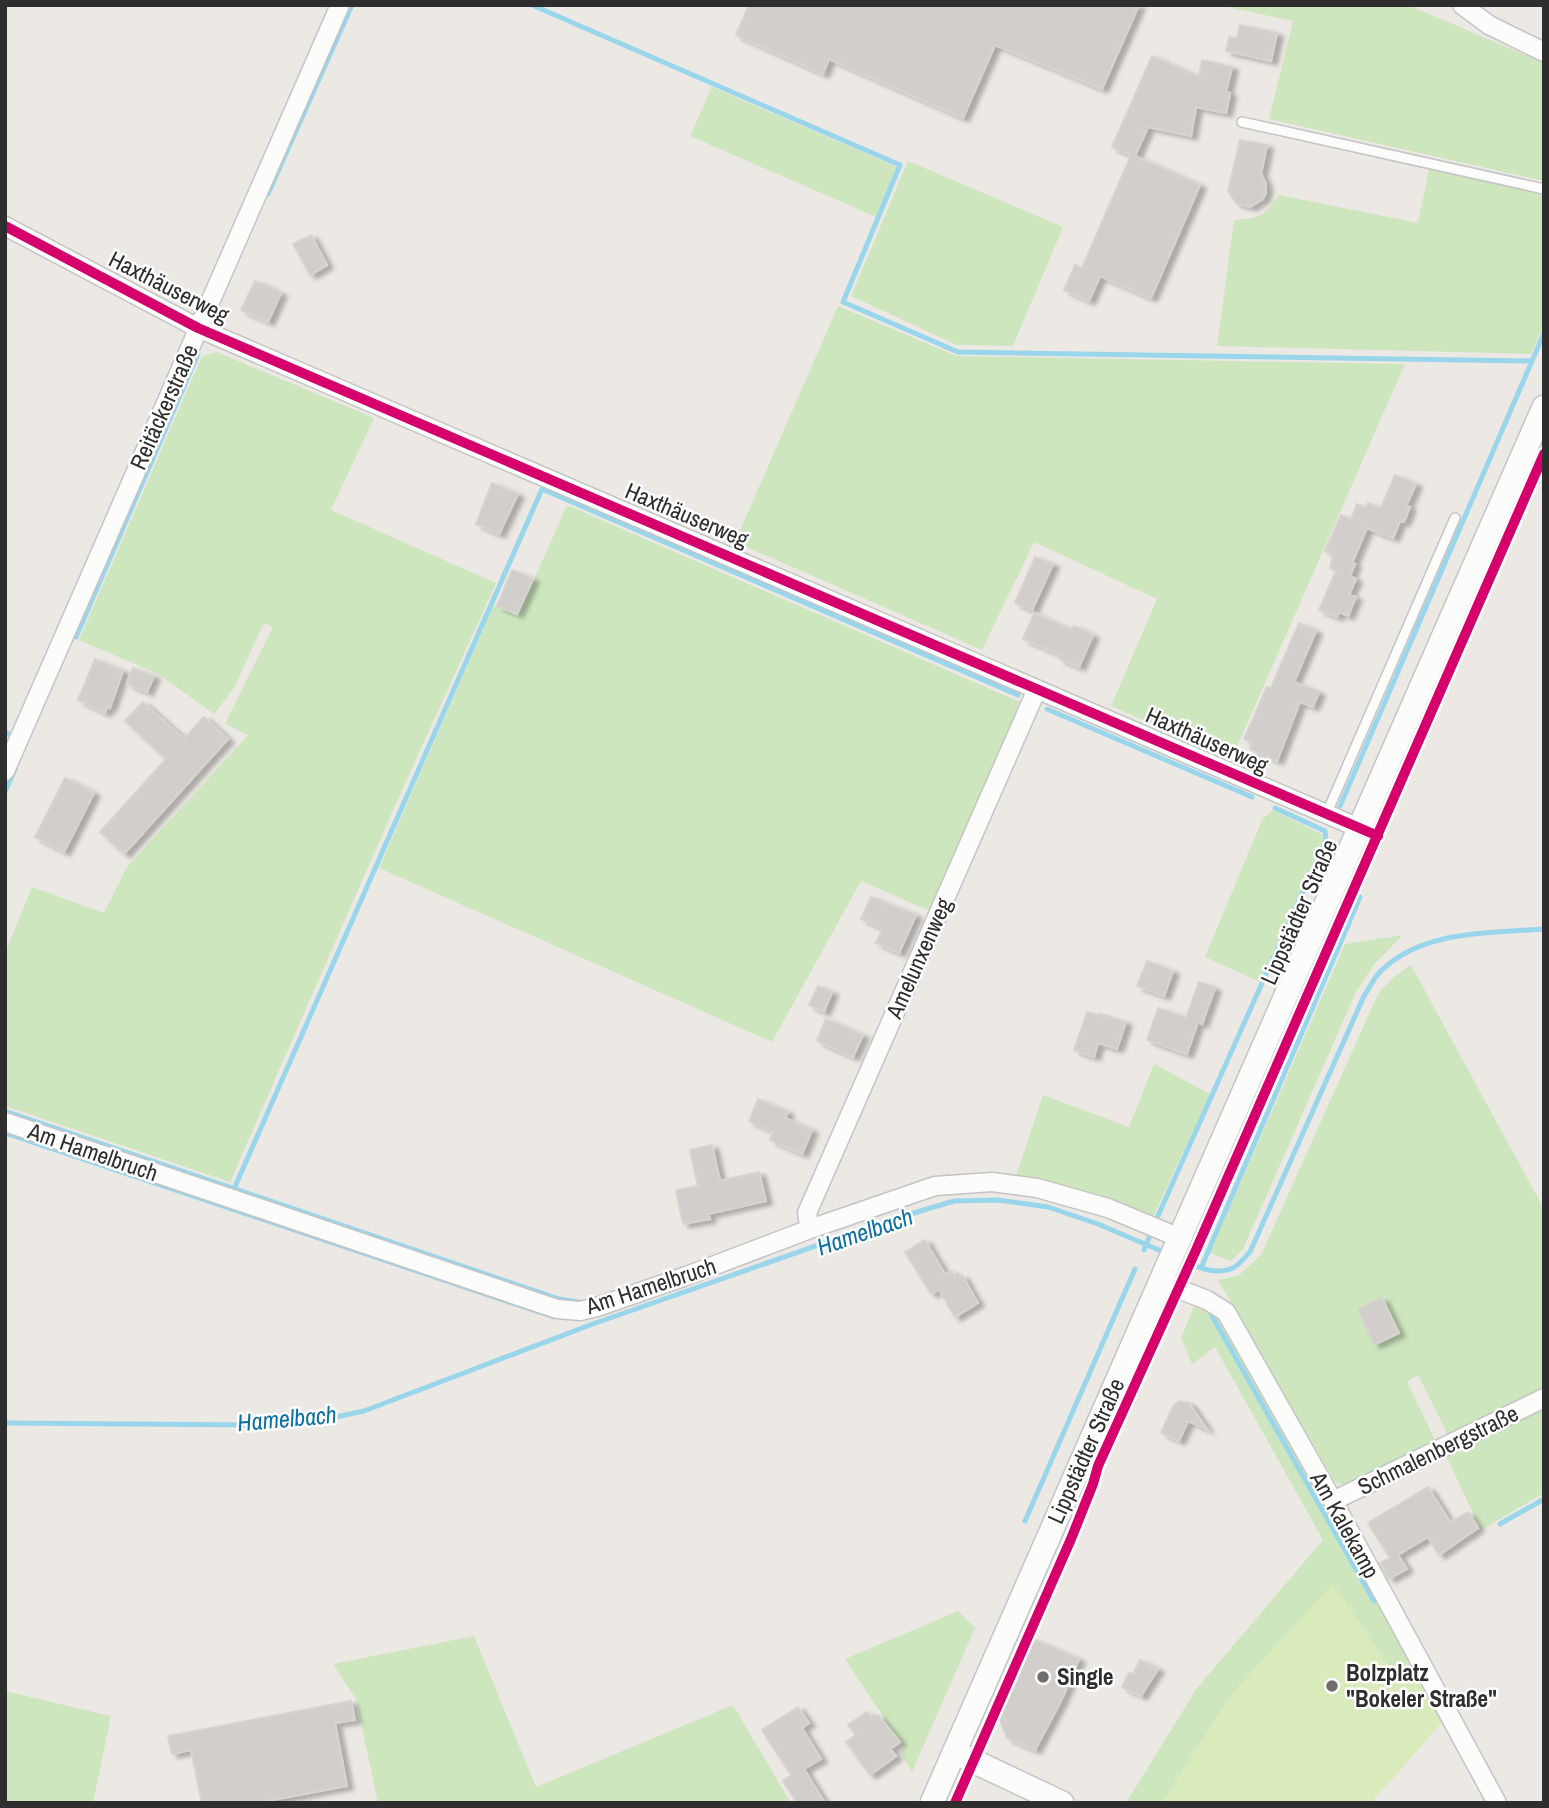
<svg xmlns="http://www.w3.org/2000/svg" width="1549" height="1808" viewBox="0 0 1549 1808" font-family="'Archivo Narrow',sans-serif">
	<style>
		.green { fill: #cee6be }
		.pitch { fill: #d9eabb }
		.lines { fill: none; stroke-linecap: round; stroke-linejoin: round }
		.stream { stroke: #99d6ec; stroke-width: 5 }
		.building { fill: #d1cecb; stroke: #d7d4d0; stroke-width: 2; filter: url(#shadow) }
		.lane-casing { stroke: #c5c4c5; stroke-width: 12 }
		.street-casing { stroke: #c5c4c5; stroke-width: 21 }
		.secondary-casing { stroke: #c5c4c5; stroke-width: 26 }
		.lane { stroke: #fcfcfb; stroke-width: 9 }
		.street { stroke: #fcfcfb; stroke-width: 18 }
		.secondary { stroke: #fcfcfb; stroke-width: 23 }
		.cycleway-casing { stroke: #fff; stroke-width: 15 }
		.cycleway { stroke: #d6006c; stroke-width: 10 }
		.poi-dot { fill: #706f6e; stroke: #fff; stroke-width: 2.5 }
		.labels { text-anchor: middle; stroke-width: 5; stroke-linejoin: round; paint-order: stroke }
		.street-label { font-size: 23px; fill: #2e2e2e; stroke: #fff }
		.poi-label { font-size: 23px; font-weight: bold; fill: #2e2e2e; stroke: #fff; text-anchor: start }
		.water-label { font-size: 24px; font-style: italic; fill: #0d6fa3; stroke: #fff }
	</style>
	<defs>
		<filter id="shadow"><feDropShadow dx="6" dy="3.5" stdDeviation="2" flood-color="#0004"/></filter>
	</defs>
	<rect width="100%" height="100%" fill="#ece8e4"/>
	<!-- green -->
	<path class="green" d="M1232 5H1408L1544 63V181L1269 119 1293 21 1231 8Z
		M712 87 897 167 876 217 690 136Z
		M908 161 1063 227 1013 346 957 345 851 296Z
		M1429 169 1544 195V324L1531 354 1217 346 1234 220C1259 218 1265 216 1279 195L1418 223Z
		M838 306 957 356 1405 364 1232 758 1111 706 1157 599 1034 542 982 650 735 542Z
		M217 352 374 418 331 510 496 583 394 808 230 1182 5 1106V953L32 887 104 913 127 867 248 735 225 724 273 627 264 623 234 688 214 714 158 674 79 640 202 356Z
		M567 505 1020 702 932 912 861 881 772 1042 379 868 494 605 518 616Z
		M1273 810 1325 836 1260 982 1205 957 1263 818Z
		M1403 935 1375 963 1355 994 1243 1249 1231 1261 1210 1253 1345 944Z
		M1411 965 1544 1209V1389L1448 1435 1418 1375 1407 1382 1436 1442 1346 1485 1335 1482 1218 1280 1238 1276 1261 1255 1378 994 1394 977Z
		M1154 1064 1210 1094 1153 1217C1108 1198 1064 1185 1016 1176L1043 1095 1129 1127Z
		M1196 1302 1223 1318 1411 1660 1396 1677 1333 1584 1231 1695 1162 1803H1126L1197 1688 1323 1540 1215 1347 1192 1364 1181 1338Z
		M1544 1407V1493L1481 1530 1445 1454Z
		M958 1611 975 1628 912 1772 900 1752 904 1748 845 1659Z
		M474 1636 536 1787 733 1705 791 1803H378L356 1699 333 1664Z
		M5 1691 111 1716 93 1803H5Z"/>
	<!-- pitch -->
	<path class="pitch" d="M1333 1583 1395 1676 1411 1660 1444 1720 1371 1803H1162L1231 1695Z"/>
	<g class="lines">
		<!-- stream -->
		<path class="stream" d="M532 5 900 165 843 302 958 352 1532 361 1544 333
			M268 194 352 5
			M76 637 198 354
			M1047 709 1252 797
			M5 732 9 734
			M5 792 15 769
			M1340 806 1532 361
			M5 1111 559 1299 579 1302
			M5 1133 554 1317
			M234 1189 542 489 1018 695
			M1157 1218 1326 840 1325 831 1275 808
			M1144 1250 1149 1238
			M1178 1259C1194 1266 1215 1276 1233 1268 1239 1265 1245 1257 1250 1252L1364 996C1370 987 1375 975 1383 969 1425 930 1490 933 1544 929
			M1201 1268 1360 897
			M1212 1316 1374 1601
			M5 1423 264 1425 312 1422 364 1411 590 1325 884 1222 954 1201 998 1200 1048 1207 1098 1224 1166 1253
			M1025 1521 1135 1269
			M1500 1524 1544 1499"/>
	</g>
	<!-- building -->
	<path class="building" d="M749 5H1139L1102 89 995 45 963 118 829 59 823 74 736 35Z
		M1240 25 1277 33 1271 61 1226 51 1229 37 1237 38Z
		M1152 56 1199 77 1202 60 1232 67 1226 92 1230 93 1226 113 1196 107 1191 136 1148 127 1135 156 1200 185 1151 298 1100 276 1089 301 1064 290 1075 265 1082 268 1131 155 1112 147Z
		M1240 140 1267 145 1261 174 1266 184V192L1263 199 1250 207 1236 203 1228 191Z
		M311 235 327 265 310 275 293 244Z
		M255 281 281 293 268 322 241 310Z
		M1395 475 1416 484 1406 506 1410 507 1404 522 1400 521 1393 538 1367 528 1352 563 1355 564 1350 576 1356 579 1349 595 1356 597 1348 616 1339 612 1337 617 1319 610 1336 571 1330 568 1333 555 1325 551 1341 515 1351 519 1357 504 1366 508 1368 503 1381 508Z
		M492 483 518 494 499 534 476 524Z
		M1035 557 1053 564 1032 610 1015 603Z
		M512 570 533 579 517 614 497 606Z
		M1034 613 1072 630 1074 626 1093 635 1079 667 1059 659 1061 655 1023 639Z
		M1299 623 1316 631 1294 682 1319 692 1313 707 1300 702 1277 761 1250 749 1252 742 1244 739 1267 687 1271 688Z
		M95 659 123 671 110 708 108 706 105 713 78 700Z
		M133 668 154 676 147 692 127 684Z
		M143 702 184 739 204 717 228 739 124 854 100 832 166 759 125 721Z
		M65 778 94 793 64 852 35 837Z
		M871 897 916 915 899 953 876 943 883 928 861 919Z
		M1147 961 1173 971 1164 996 1137 986Z
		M1199 982 1215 988 1202 1024 1198 1022 1187 1054 1147 1040 1158 1008 1186 1018Z
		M818 986 832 992 824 1012 809 1005Z
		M1087 1012 1099 1016 1100 1014 1126 1022 1117 1049 1098 1043 1094 1057 1074 1050Z
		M826 1019 863 1035 853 1057 817 1041Z
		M758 1099 788 1112 785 1118 812 1130 802 1154 770 1140 773 1132 749 1121Z
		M712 1145 720 1181 759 1172 766 1201 708 1214 710 1219 683 1224 676 1190 698 1186 690 1150Z
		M925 1240 945 1274 952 1271 956 1278 962 1275 978 1303 955 1317 939 1290 931 1294 905 1252Z
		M1382 1298 1399 1333 1374 1345 1358 1309Z
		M1179 1401 1189 1403 1207 1429 1188 1421 1179 1441 1161 1433 1173 1406Z
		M1428 1487 1450 1522 1468 1512 1478 1528 1439 1555 1428 1537 1398 1555 1407 1569 1389 1579 1380 1563 1390 1558 1368 1523Z
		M1033 1639 1079 1659 1062 1699 1035 1750 1007 1738 998 1716Z
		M1140 1660 1158 1669 1141 1696 1122 1687 1129 1673 1133 1674Z
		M351 1701 355 1720 335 1723 347 1786 257 1803H202L191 1750 172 1754 168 1736Z
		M798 1707 809 1723 802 1728 821 1759 804 1769 825 1803H797L783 1781 791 1775 762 1730Z
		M867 1712 872 1719 878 1715 900 1742 890 1749 896 1756 870 1775 846 1742 856 1735 848 1725Z"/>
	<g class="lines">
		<!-- lane casing -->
		<g class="lane-casing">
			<path id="lane" d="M1242 122 1544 189
				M1326 815 1455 518"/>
		</g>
		<!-- street casing -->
		<g class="street-casing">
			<path id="street" d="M1462 5 1489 25 1544 52
				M5 226 198 328 1359 828
				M5 771 340 5
				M5 1122 557 1309 580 1311 597 1307 689 1275 810 1229 935 1186 992 1182 1037 1188 1108 1208 1180 1238
				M810 1229 807 1213 1037 689
				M1160 1282 1207 1300 1226 1312 1333 1501 1497 1803
				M1333 1501 1544 1398"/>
		</g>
		<!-- secondary casing -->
		<g class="secondary-casing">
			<path id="secondary" d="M954 1752 1062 1803
				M932 1803 1544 407"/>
		</g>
		<!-- lane -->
		<use href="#lane" class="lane"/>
		<!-- street -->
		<use href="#street" class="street"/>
		<!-- secondary -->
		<use href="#secondary" class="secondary"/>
		<!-- cycleway casing -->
		<g class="cycleway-casing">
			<path id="cycleway" d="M5 226 198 328 1378 836
				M955 1803 1071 1539 1093 1484 1098 1466 1196 1250 1544 454"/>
		</g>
		<!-- cycleway -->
		<use href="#cycleway" class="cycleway"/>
	</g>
	<!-- markers -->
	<g class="poi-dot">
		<circle cx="1043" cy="1677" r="7"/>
		<circle cx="1332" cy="1686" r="7"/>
	</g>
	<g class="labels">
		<!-- street labels -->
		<g class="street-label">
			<text transform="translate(169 287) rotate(27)" y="8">Haxthäuserweg</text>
			<text transform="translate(164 407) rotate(-66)" y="8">Reitäckerstraße</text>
			<text transform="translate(687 515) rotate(23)" y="8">Haxthäuserweg</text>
			<text transform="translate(1207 740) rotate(24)" y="8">Haxthäuserweg</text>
			<text transform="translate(1299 912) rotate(-66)" y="8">Lippstädter Straße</text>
			<text transform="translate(919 958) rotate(-66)" y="8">Amelunxenweg</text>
			<text transform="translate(93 1152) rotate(19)" y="8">Am Hamelbruch</text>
			<text transform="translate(651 1286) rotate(-18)" y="8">Am Hamelbruch</text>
			<text transform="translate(1438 1450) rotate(-26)" y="8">Schmalenbergstraße</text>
			<text transform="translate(1086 1451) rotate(-66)" y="8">Lippstädter Straße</text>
			<text transform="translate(1345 1525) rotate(61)" y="8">Am Kalekamp</text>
		</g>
		<!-- poi labels -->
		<g class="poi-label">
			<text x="1346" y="1681">Bolzplatz<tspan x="1346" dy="26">"Bokeler Straße"</tspan></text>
			<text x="1057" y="1685">Single</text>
		</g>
		<!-- water labels -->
		<g class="water-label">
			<text transform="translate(865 1232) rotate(-19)" y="8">Hamelbach</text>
			<text transform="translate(287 1419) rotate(-5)" y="8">Hamelbach</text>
		</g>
	</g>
	<!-- border -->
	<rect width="1549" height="1808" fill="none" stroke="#2e2e2e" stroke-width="14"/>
</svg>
